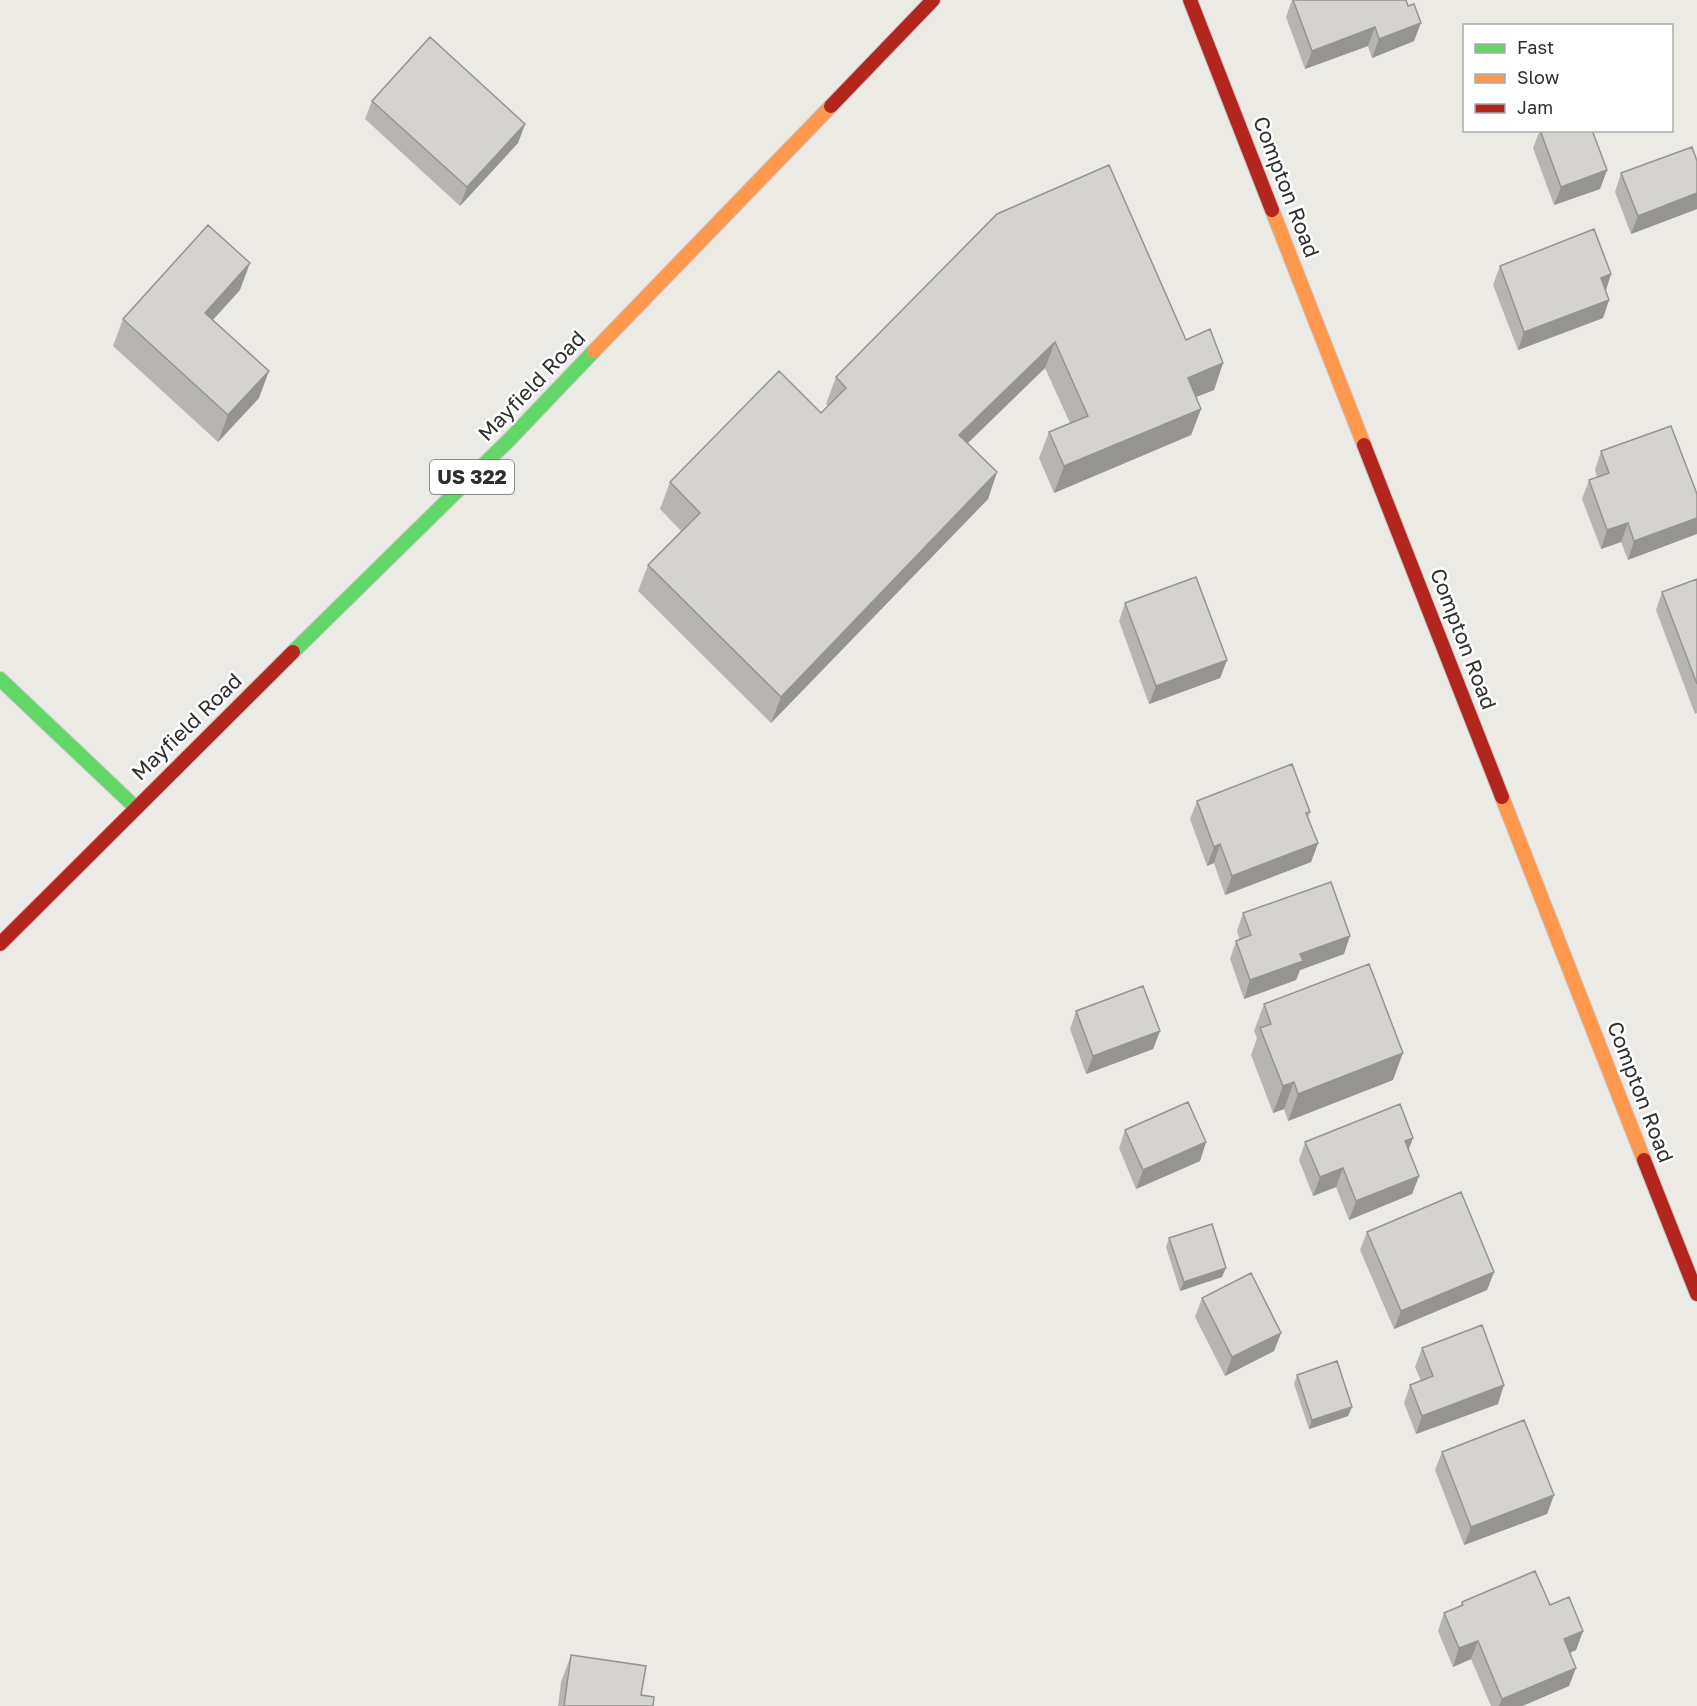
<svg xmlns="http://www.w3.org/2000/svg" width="1697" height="1706" viewBox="0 0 1697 1706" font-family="'Golos Text',sans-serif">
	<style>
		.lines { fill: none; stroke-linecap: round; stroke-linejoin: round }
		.fast-casing { stroke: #c9c8c9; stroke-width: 16 }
		.slow-casing { stroke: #c9c8c9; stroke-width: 16 }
		.jam-casing { stroke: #c9c8c9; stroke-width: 16 }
		.fast { stroke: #63d668; stroke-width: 14 }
		.slow { stroke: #ff974d; stroke-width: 14 }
		.jam { stroke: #b3261e; stroke-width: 14 }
		.wall { fill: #b7b5b2 }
		.shaded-wall { fill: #959491 }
		.building { fill: #d5d3cf; stroke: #959491; stroke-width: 1.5 }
		.labels { text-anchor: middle; stroke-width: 5; stroke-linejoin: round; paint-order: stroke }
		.shield { fill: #fff; stroke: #6d6d6d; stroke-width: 1.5 }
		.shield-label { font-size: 20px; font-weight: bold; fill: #2e2e2e }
		.street-label { font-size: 21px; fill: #2e2e2e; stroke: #fff }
	</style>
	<rect width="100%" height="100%" fill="#eceae4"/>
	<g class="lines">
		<!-- fast casing -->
		<g class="fast-casing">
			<path id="fast" d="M293 652 510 439 594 351
				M0 679 135 807"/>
		</g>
		<!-- slow casing -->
		<g class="slow-casing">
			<path id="slow" d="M1272 210 1364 445
				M594 351 831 106
				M1502 797 1644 1160"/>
		</g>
		<!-- jam casing -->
		<g class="jam-casing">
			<path id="jam" d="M1190 0 1272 210
				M831 106 933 0
				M1364 445 1502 797
				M0 944 293 652
				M1644 1160 1697 1294"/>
		</g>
		<!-- fast -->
		<use href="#fast" class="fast"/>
		<!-- slow -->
		<use href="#slow" class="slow"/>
		<!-- jam -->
		<use href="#jam" class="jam"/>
	</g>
	<!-- wall -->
	<path class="wall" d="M1292 0H1406L1414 41 1372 58 1368 46 1305 69 1286 17Z
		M372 101 525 124 518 143 460 206 365 119Z
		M1540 130 1607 170 1600 189 1554 205 1533 148Z
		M1697 161V209L1631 234 1615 192 1621 173Z
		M997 214 1186 340 1223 363 1214 390 1196 397 1201 409 1191 435 1054 493 1039 458 1049 432 1070 423 1045 368 968 443 997 472 988 499 771 723 638 591 648 565 681 531 660 509 670 482 821 413 828 406 826 404 836 377Z
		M1500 266 1611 274 1606 290 1609 300 1603 318 1518 350 1493 285Z
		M240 290 213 320 259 398 218 442 113 346 123 319Z
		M1601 451 1697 494 1628 560 1621 542 1601 549 1582 499 1589 480 1597 477 1595 470Z
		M1697 579V713L1695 714 1656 610 1662 592Z
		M1125 603 1227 660 1220 678 1149 704 1119 621Z
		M1197 801 1310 812 1308 818 1318 843 1311 862 1225 895 1214 863 1207 866 1190 819Z
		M1243 913 1344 954 1300 970 1296 980 1244 999 1230 959 1236 941 1240 940 1237 931Z
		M1264 1004 1393 1080 1288 1121 1284 1109 1273 1113 1251 1055 1257 1038 1254 1031Z
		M1076 1011 1160 1031 1153 1049 1086 1074 1070 1029Z
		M1125 1130 1206 1142 1200 1161 1136 1189 1119 1148Z
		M1305 1142 1409 1150 1419 1176 1412 1194 1349 1220 1336 1187 1313 1196 1299 1160Z
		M1367 1232 1494 1272 1487 1290 1394 1329 1360 1250Z
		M1169 1238 1222 1277 1180 1291 1166 1247Z
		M1202 1298 1281 1333 1274 1351 1225 1376 1195 1317Z
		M1422 1348 1498 1404 1416 1434 1404 1403 1410 1385 1421 1381 1415 1367Z
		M1297 1375 1352 1407 1348 1416 1309 1429 1294 1384Z
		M1442 1452 1554 1495 1547 1514 1464 1545 1435 1470Z
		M1462 1602 1550 1605 1583 1631 1576 1650 1570 1653 1569 1686 1522 1706H1491L1471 1659 1453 1667 1438 1631 1444 1613 1460 1606Z
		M571 1655 641 1695 653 1706H558L561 1682Z"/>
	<!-- shaded-wall -->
	<path class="shaded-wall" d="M1421 23 1414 41 1372 58 1379 39Z
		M1375 27 1368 46 1305 69 1312 51Z
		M525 124 518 143 460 206 467 187Z
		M1607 170 1600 189 1554 205 1561 187Z
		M1697 193V209L1631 234 1638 216Z
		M250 263 240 290 195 339 205 313Z
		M1611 274 1605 293 1601 278Z
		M1609 300 1603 318 1518 350 1524 332Z
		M1055 342 1045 368 949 461 959 435Z
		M1223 363 1214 390 1178 404 1188 378Z
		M269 371 259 398 218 442 228 415Z
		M1201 409 1191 435 1054 493 1064 466Z
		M997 472 988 499 771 723 781 697Z
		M1697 518V534L1628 560 1634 541Z
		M1628 523 1621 542 1601 549 1607 530Z
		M1227 660 1220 678 1149 704 1156 686Z
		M1318 843 1311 862 1225 895 1232 876Z
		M1220 844 1214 863 1207 866 1214 847Z
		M1350 936 1344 954 1300 970 1296 980 1244 999 1250 980 1300 954Z
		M1160 1031 1153 1049 1086 1074 1093 1056Z
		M1403 1053 1393 1080 1288 1121 1298 1094Z
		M1294 1082 1284 1109 1273 1113 1283 1086Z
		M1413 1138 1406 1157 1405 1141Z
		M1206 1142 1200 1161 1136 1189 1143 1170Z
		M1343 1168 1336 1187 1313 1196 1320 1177Z
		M1419 1176 1412 1194 1349 1220 1356 1201Z
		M1226 1268 1222 1277 1180 1291 1184 1282Z
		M1494 1272 1487 1290 1394 1329 1401 1311Z
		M1281 1333 1274 1351 1225 1376 1232 1357Z
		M1504 1385 1498 1404 1416 1434 1422 1416Z
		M1352 1407 1348 1416 1309 1429 1312 1420Z
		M1554 1495 1547 1514 1464 1545 1471 1527Z
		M1583 1631 1576 1650 1558 1658 1564 1639Z
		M1478 1641 1471 1659 1453 1667 1459 1648Z
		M1576 1668 1569 1686 1522 1706H1499L1502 1699Z"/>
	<!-- building -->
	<path class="building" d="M1293 0H1406L1408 6 1414 4 1421 23 1379 39 1375 27 1312 51Z
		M430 37 525 124 467 187 372 101Z
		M1540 130H1592L1607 170 1561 187Z
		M1692 147 1697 161V193L1638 216 1621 173Z
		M1109 165 1186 340 1210 329 1223 363 1188 378 1201 409 1064 466 1049 432 1088 416 1055 342 959 435 997 472 781 697 648 565 700 513 670 482 779 371 821 413 846 388 836 377 997 214Z
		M208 225 250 263 205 313 269 371 228 415 123 319Z
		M1594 229 1611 274 1601 278 1609 300 1524 332 1500 266Z
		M1671 426 1697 494V518L1634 541 1628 523 1607 530 1589 480 1609 473 1601 451Z
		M1196 577 1227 660 1156 686 1125 603Z
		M1697 579V684L1662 592Z
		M1292 764 1310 812 1306 813 1318 843 1232 876 1220 844 1214 847 1197 801Z
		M1331 882 1350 936 1300 954 1303 961 1250 980 1236 941 1251 935 1243 913Z
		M1369 964 1403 1053 1298 1094 1294 1082 1283 1086 1260 1028 1271 1024 1264 1004Z
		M1143 986 1160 1031 1093 1056 1076 1011Z
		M1188 1102 1206 1142 1143 1170 1125 1130Z
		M1400 1104 1413 1138 1405 1141 1419 1176 1356 1201 1343 1168 1320 1177 1305 1142Z
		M1461 1192 1494 1272 1401 1311 1367 1232Z
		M1212 1224 1226 1268 1184 1282 1169 1238Z
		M1251 1273 1281 1333 1232 1357 1202 1298Z
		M1482 1325 1504 1385 1422 1416 1410 1385 1433 1376 1422 1348Z
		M1337 1361 1352 1407 1312 1420 1297 1375Z
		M1524 1420 1554 1495 1471 1527 1442 1452Z
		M1535 1571 1550 1605 1569 1597 1583 1631 1564 1639 1576 1668 1502 1699 1478 1641 1459 1648 1444 1613 1463 1605 1462 1602Z
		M571 1655 646 1666 641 1695 654 1697 653 1706H564Z"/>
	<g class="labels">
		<!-- shield labels -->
		<rect class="shield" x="430" y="460" width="84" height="34" rx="4.5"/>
		<g class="shield-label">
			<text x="472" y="484">US 322</text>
		</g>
		<!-- street labels -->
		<g class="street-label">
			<text transform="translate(1286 187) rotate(69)" y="7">Compton Road</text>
			<text transform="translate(532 386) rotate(-46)" y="7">Mayfield Road</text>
			<text transform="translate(1463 639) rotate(69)" y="7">Compton Road</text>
			<text transform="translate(187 727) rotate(-44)" y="7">Mayfield Road</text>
			<text transform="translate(1640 1092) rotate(69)" y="7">Compton Road</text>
		</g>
	</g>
	<!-- legend -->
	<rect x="1463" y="24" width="210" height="108" fill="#ffffff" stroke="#ababab" stroke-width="1.5"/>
	<rect x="1475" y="44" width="30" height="9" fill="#63d668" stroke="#ababab" stroke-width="1.5"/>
	<text x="1517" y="54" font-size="18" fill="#2e2e2e">Fast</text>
	<rect x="1475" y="74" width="30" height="9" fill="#ff974d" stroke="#ababab" stroke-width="1.5"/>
	<text x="1517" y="84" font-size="18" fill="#2e2e2e">Slow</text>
	<rect x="1475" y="104" width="30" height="9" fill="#b3261e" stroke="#ababab" stroke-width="1.5"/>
	<text x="1517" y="114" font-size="18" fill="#2e2e2e">Jam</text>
</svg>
